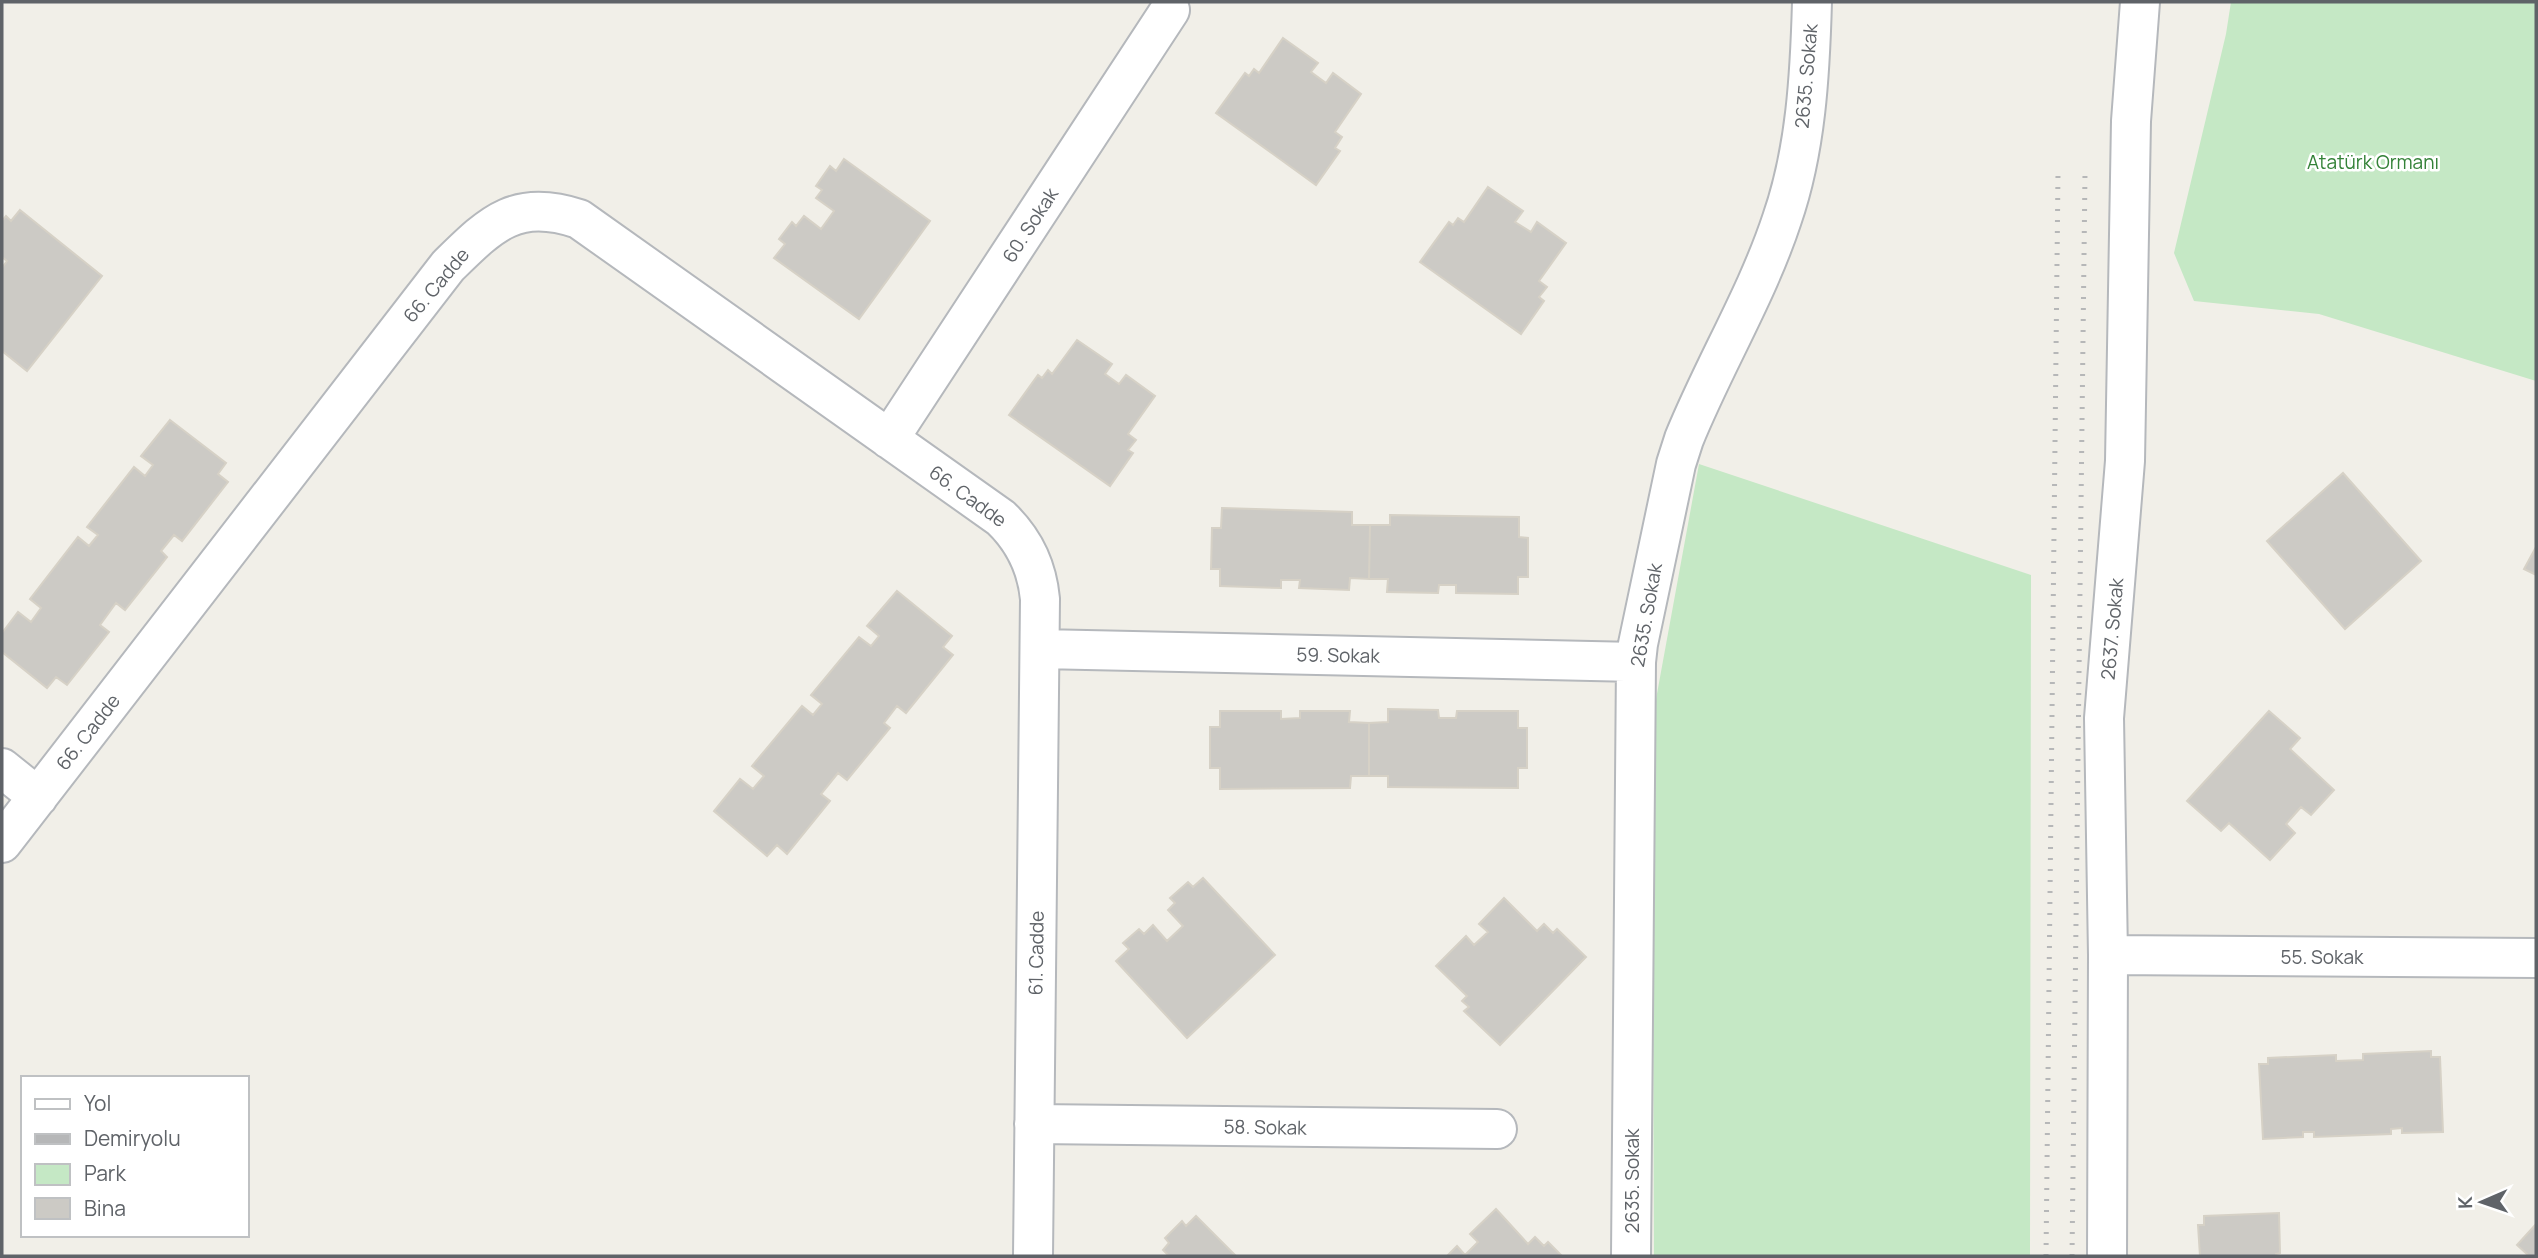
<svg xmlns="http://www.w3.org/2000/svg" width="2538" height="1258" viewBox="0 0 2538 1258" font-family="Manrope,sans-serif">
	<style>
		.green { fill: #c5e8c5 }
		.building { fill: #cccac5; stroke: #d6d1c6; stroke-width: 2 }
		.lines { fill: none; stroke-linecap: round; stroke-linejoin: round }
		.minor-casing { stroke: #b5b8bc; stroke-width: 42 }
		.minor { stroke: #fff; stroke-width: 38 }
		.rail { stroke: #b6b7b8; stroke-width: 5; stroke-dasharray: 2 9; stroke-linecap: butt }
		.labels { text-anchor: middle; stroke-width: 5; stroke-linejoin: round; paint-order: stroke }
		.street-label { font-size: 19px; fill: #5f6368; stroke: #fff }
		.park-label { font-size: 19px; fill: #348238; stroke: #fff }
	</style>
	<rect width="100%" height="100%" fill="#f1efe8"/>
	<!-- green -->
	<path class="green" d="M2231 2H2536V381L2319 314 2194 301 2174 253 2226 34Z
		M1699 464 2031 575 2030 1256H1654L1652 721Z"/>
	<!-- building -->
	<path class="building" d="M1283 38 1318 63 1311 72 1326 83 1333 73 1361 94 1335 132 1342 137 1335 148 1340 151 1316 185 1216 113 1245 73 1249 76 1254 69 1259 73Z
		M844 159 930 221 859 319 774 258 785 244 779 239 792 222 796 226 804 216 821 229 834 211 816 198 822 190 816 186 830 166 836 171Z
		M1488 187 1523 211 1515 222 1531 232 1537 222 1566 243 1539 281 1547 287 1539 297 1544 301 1521 334 1420 262 1449 222 1453 225 1458 218 1464 222Z
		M20 210 102 276 27 371 2 351V268L7 261 2 257V221L6 216 11 221Z
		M1077 340 1112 364 1105 374 1119 384 1126 375 1155 396 1128 434 1136 440 1128 450 1133 453 1110 486 1009 415 1038 375 1042 378 1048 370 1052 374Z
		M170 420 226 463 218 474 228 482 182 541 174 535 161 551 167 557 125 610 116 603 100 625 109 632 67 685 56 677 47 688 2 652V633L18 612 31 622 41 608 30 599 78 537 89 546 98 535 87 527 134 467 145 476 153 465 141 456Z
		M2343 473 2421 561 2345 629 2267 541Z
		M1222 508 1352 512V525H1370L1369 579 1350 578 1349 590 1299 588 1300 580H1281V588L1220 586V569H1211L1212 528H1221Z
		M1390 515 1519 517V537L1528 538V577H1518V594L1456 593V585H1439L1438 593 1387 592 1388 579H1369L1370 525H1390Z
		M2536 547V575L2524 569Z
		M897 591 952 636 943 647 953 655 906 713 897 706 884 723 890 728 847 780 838 773 821 794 830 801 787 854 777 845 767 856 714 811 740 779 753 789 764 776 752 766 802 706 813 715 822 704 811 695 859 637 871 646 879 636 867 626Z
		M1388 709 1438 710 1439 718H1456L1457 711H1518V728H1527V768H1518V788L1388 787V776H1369V723L1388 722Z
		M1220 711H1281V719L1300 718V711H1350L1349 722 1369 723V776H1351L1350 788 1220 789V768H1210V727H1220Z
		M2269 711 2300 738 2290 749 2334 790 2311 815 2301 807 2286 824 2295 833 2270 860 2229 823 2221 831 2187 801Z
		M1203 878 1275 955 1187 1038 1116 961 1129 949 1123 943 1139 929 1144 934 1153 925 1167 941 1183 926 1168 910 1175 903 1170 898 1188 882 1193 887Z
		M1504 898 1537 931 1544 924 1553 933 1557 929 1586 957 1500 1045 1464 1011 1469 1007 1462 1001 1467 996 1436 966 1466 936 1474 945 1488 932 1479 924Z
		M2431 1051V1057H2440L2443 1132 2402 1133V1128L2391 1129V1134L2314 1137V1132H2303V1137L2263 1139 2259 1064H2268V1058L2336 1055V1061L2363 1060V1054Z
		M1496 1209 1528 1244 1535 1237 1544 1246 1548 1242 1562 1256H1447L1457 1246 1465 1255 1478 1242 1470 1234Z
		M2279 1213 2280 1253 2276 1254V1256H2200L2198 1225H2204V1216Z
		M1196 1216 1236 1256H1169L1163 1250 1169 1243 1165 1238 1182 1221 1186 1226Z
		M2536 1224V1256H2529L2517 1245Z"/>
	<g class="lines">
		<!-- minor casing -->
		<g class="minor-casing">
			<path id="minor" d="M889 439 1170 10
				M1040 649 1636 662
				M2 768 38 797
				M2 843 448 266C491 224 515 198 579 219L1001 518C1025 541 1037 567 1040 599L1033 1256
				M2108 955 2536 958
				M1034 1124 1497 1129
				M1631 1256 1636 662 1638 644 1676 464 1684 439C1714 365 1757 295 1782 219 1806 150 1810 74 1812 2
				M2107 1256 2108 955 2104 718 2125 461 2131 121 2140 2"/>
		</g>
		<!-- minor -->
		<use href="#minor" class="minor"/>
		<!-- rail -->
		<path class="rail" d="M2046 1256 2058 173
			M2072 1256 2085 173"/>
	</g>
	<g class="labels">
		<!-- street labels -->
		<g class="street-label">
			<text transform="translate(1806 76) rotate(-85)" y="7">2635. Sokak</text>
			<text transform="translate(1030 225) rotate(-57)" y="7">60. Sokak</text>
			<text transform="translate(436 285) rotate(-50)" y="7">66. Cadde</text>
			<text transform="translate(968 496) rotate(36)" y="7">66. Cadde</text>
			<text transform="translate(1646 615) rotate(-80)" y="7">2635. Sokak</text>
			<text transform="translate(2112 629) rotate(-85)" y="7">2637. Sokak</text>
			<text transform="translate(1338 655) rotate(1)" y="7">59. Sokak</text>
			<text transform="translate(88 732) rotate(-52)" y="7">66. Cadde</text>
			<text transform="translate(1036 953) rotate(-89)" y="7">61. Cadde</text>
			<text x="2322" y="964">55. Sokak</text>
			<text transform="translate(1265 1127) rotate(1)" y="7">58. Sokak</text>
			<text transform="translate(1632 1181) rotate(-90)" y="7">2635. Sokak</text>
		</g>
		<!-- park labels -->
		<g class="park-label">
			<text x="2373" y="169">Atatürk Ormanı</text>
		</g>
	</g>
	<!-- border -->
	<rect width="2538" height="1258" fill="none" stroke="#5f6368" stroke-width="7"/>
	<!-- legend -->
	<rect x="21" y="1076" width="228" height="161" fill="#ffffff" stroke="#bfc1c3" stroke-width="2"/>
	<rect x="35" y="1099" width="35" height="10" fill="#ffffff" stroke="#bfc1c3" stroke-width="2"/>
	<text x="84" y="1111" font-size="21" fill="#5f6368">Yol</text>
	<rect x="35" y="1134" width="35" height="10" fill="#b6b7b8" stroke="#bfc1c3" stroke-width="2"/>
	<text x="84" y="1146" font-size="21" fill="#5f6368">Demiryolu</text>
	<rect x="35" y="1164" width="35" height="21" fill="#c5e8c5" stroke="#bfc1c3" stroke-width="2"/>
	<text x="84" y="1181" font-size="21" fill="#5f6368">Park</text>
	<rect x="35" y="1198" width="35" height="21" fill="#cccac5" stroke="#bfc1c3" stroke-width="2"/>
	<text x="84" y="1216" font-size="21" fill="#5f6368">Bina</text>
	<!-- north arrow -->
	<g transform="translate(2482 1202) rotate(268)" stroke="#ffffff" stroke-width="5" paint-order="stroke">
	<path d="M0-5L12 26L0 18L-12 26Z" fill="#5f6368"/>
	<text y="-10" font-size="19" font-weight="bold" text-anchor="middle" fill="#5f6368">K</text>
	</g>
</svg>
